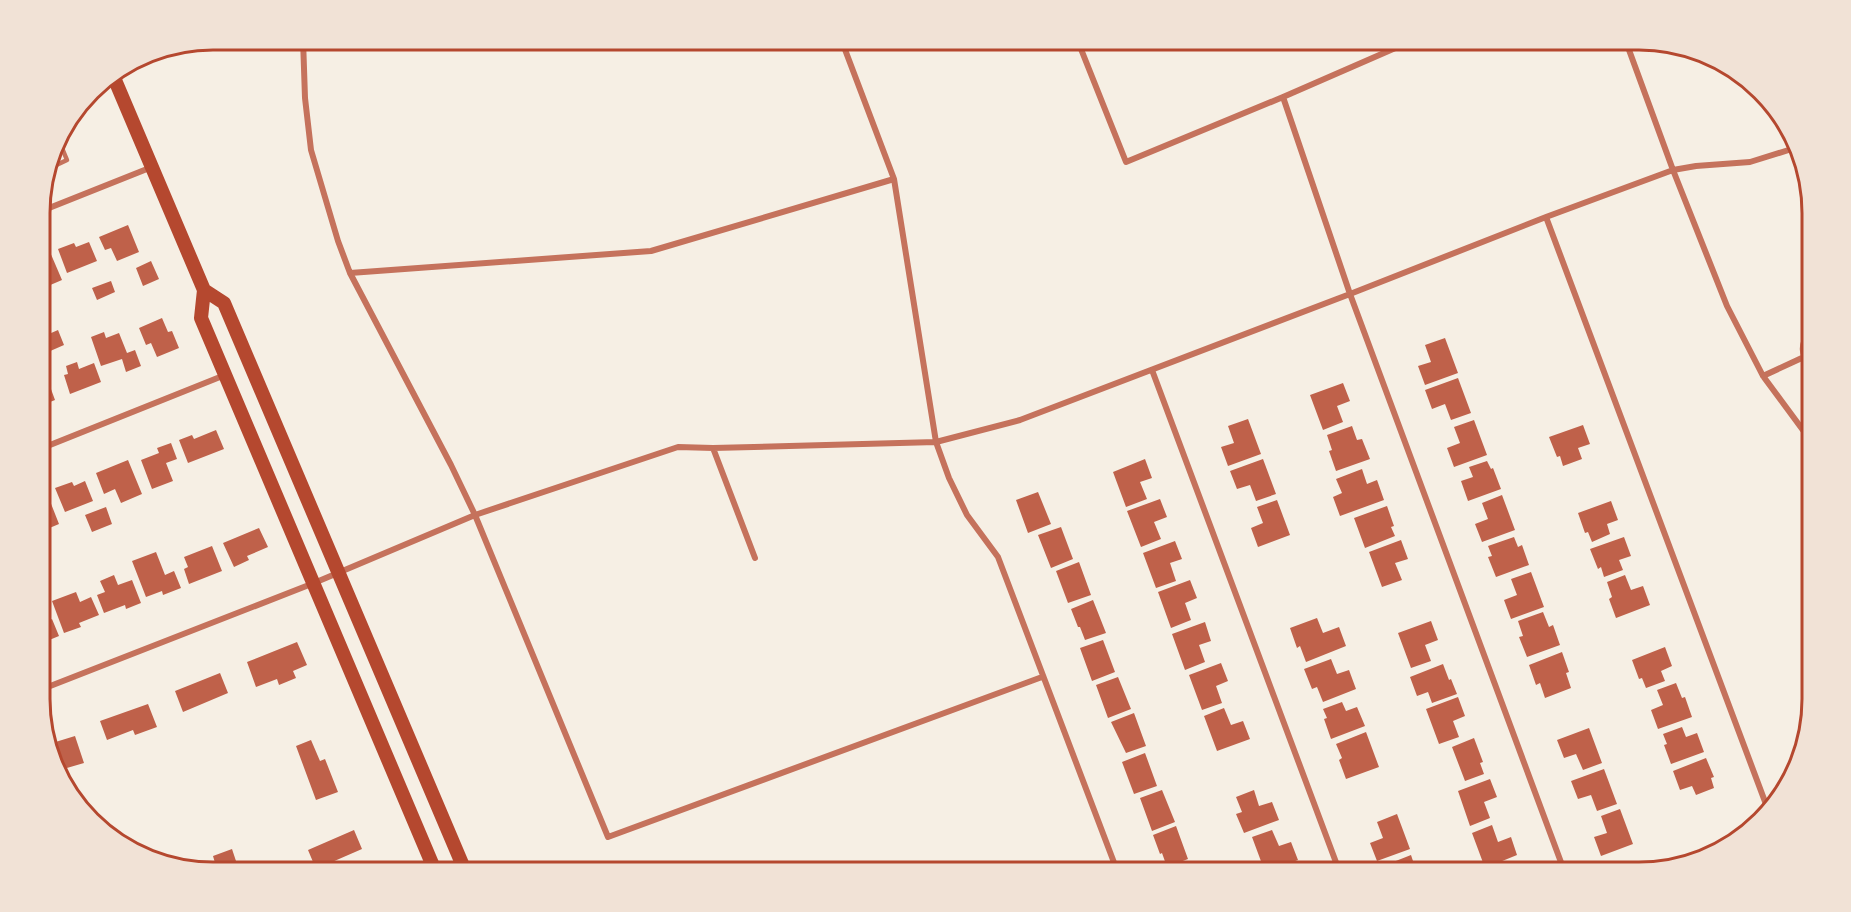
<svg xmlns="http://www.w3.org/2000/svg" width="1851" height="912" viewBox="0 0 1851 912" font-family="'DejaVu Sans',sans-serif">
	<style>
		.building { fill: #bf614a }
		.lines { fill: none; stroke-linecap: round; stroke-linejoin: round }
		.service { stroke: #c5725c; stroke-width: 4.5 }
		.minor { stroke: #c5725c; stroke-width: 6 }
		.primary { stroke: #b5482f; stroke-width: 14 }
		.rim { fill: none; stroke: #b5482f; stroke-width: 3 }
	</style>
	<rect width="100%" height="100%" fill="#f6efe4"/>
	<!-- building -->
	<path class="building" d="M128 225 139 252 117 261 111 248 105 250 99 237Z
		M89 242 97 261 67 273 58 249 74 243 76 247Z
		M50 252 62 280 48 286 46 281 40 283V256Z
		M151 261 159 279 143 286 136 268Z
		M111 281 115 292 97 300 92 288Z
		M162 318 168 332 172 331 179 348 157 357 151 343 146 345 139 328Z
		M58 330 64 345 48 352 42 337Z
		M104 332 106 338 119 333 127 353 135 350 141 366 126 372 122 359 101 366 91 337Z
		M1445 338 1458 373 1425 385 1418 366 1431 362 1425 345Z
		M40 340 47 358 40 361Z
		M77 362 79 369 94 363 101 382 70 394 64 375 68 374 66 366Z
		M1458 378 1471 413 1451 420 1445 404 1432 409 1425 390Z
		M48 381 55 400 40 406V384Z
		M1343 383 1350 401 1337 406 1343 422 1323 430 1310 395Z
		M1248 419 1261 454 1228 466 1221 447 1234 443 1228 426Z
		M1474 420 1487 455 1454 467 1447 448 1460 443 1454 427Z
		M1583 425 1590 444 1578 448 1582 459 1563 466 1560 456 1557 457 1549 437Z
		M1352 426 1357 440 1362 439 1370 459 1336 471 1329 451 1332 450 1327 435Z
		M216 430 224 449 188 463 179 440 192 435 194 439Z
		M171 443 177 459 166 463 173 481 152 489 141 460 159 453 157 448Z
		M1145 459 1152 478 1140 482 1147 499 1126 507 1113 472Z
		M1263 459 1276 494 1256 501 1250 485 1237 489 1230 471Z
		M128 460 142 494 121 503 115 489 104 494 96 473Z
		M1487 461 1491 469 1493 468 1501 489 1468 501 1461 481 1473 477 1469 467Z
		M1362 469 1367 484 1377 480 1384 500 1340 516 1333 497 1342 493 1336 479Z
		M85 481 93 501 65 512 55 488 72 482 74 486Z
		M1038 492 1051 524 1028 533 1016 500Z
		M1502 495 1515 530 1482 542 1475 524 1488 519 1482 503Z
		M48 496 59 524 40 532V499Z
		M1160 499 1167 517 1154 522 1161 539 1141 547 1127 511Z
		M1277 500 1290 535 1258 547 1251 528 1263 523 1257 507Z
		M1611 501 1618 520 1607 524 1610 534 1592 542 1588 532 1585 533 1578 513Z
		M1387 506 1394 526 1391 527 1395 536 1365 548 1354 518Z
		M106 507 112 524 92 532 85 515Z
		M1061 527 1073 559 1051 568 1038 535Z
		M259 528 268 547 247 556 249 560 234 567 223 543Z
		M1514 537 1518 547 1522 545 1529 565 1496 577 1488 557 1492 556 1488 546Z
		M1624 537 1631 556 1619 560 1623 570 1604 577 1601 567 1598 569 1590 549Z
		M1401 540 1408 559 1395 563 1402 580 1382 587 1369 552Z
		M1175 541 1182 559 1170 563 1176 581 1156 588 1143 553Z
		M212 546 222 571 189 584 184 569 188 567 184 557Z
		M156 552 165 575 174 571 181 588 163 595 162 591 146 597 132 561Z
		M1079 562 1091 595 1068 603 1056 571Z
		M1531 572 1544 607 1511 619 1504 600 1517 595 1511 579Z
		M114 575 118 585 132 580 141 603 126 609 125 605 104 613 97 595 105 592 100 581Z
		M1625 575 1631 590 1643 586 1650 605 1616 618 1609 599 1612 597 1607 582Z
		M1190 580 1197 598 1185 603 1191 620 1171 628 1158 592Z
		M76 592 80 602 91 597 99 615 79 623 81 627 64 633 52 601Z
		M1093 600 1106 633 1085 640 1080 627H1078L1071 609Z
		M1543 612 1549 627 1553 625 1560 645 1527 657 1519 637 1523 636 1518 621Z
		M1317 618 1323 633 1339 627 1346 646 1306 662 1300 646 1297 648 1290 628Z
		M52 619 59 636 42 643 40 624Z
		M1431 621 1438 640 1425 645 1431 661 1411 668 1398 633Z
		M1205 622 1211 641 1199 645 1205 662 1185 670 1172 634Z
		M1103 640 1115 672 1092 681 1080 648Z
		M297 642 307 665 293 671 296 678 279 685 277 679 256 687 247 662Z
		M1665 647 1672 666 1661 671 1665 681 1646 688 1642 678 1639 679 1632 660Z
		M1562 652 1569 672 1566 673 1571 688 1545 698 1540 683 1536 685 1529 665Z
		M1331 659 1337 674 1349 670 1356 689 1323 702 1317 687 1312 689 1304 669Z
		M1221 663 1228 681 1216 686 1222 703 1202 710 1189 675Z
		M1443 664 1449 680 1451 679 1457 694 1432 703 1428 692 1417 696 1410 677Z
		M220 673 228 693 183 712 175 691Z
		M1118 677 1131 709 1108 718 1096 685Z
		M1676 683 1682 698 1685 697 1692 717 1658 729 1651 710 1663 705 1657 690Z
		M1458 697 1465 716 1453 721 1459 737 1439 744 1426 709Z
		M1342 702 1346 711 1357 707 1365 726 1331 739 1324 719 1327 718 1323 709Z
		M148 704 157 727 135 735 133 730 107 740 100 721Z
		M1224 708 1231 725 1243 721 1250 739 1217 751 1204 716Z
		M1134 713 1146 746 1126 753 1111 722Z
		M1682 727 1686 737 1697 733 1704 752 1671 764 1664 745 1667 744 1663 734Z
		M1589 728 1602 763 1583 770 1576 754 1564 758 1557 740Z
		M1366 732 1379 767 1346 779 1339 760 1342 758 1336 744Z
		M75 736 84 763 60 770 49 744Z
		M1474 738 1483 762 1480 763 1484 774 1465 781 1452 747Z
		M311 740 320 761 325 759 338 792 316 800 296 746Z
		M1145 753 1157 786 1134 794 1122 762Z
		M1706 758 1714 777 1711 778 1714 788 1696 795 1692 786 1680 790 1673 771Z
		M1604 769 1617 804 1597 811 1591 795 1578 799 1571 781Z
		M1490 779 1497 797 1484 802 1490 818 1470 826 1458 791Z
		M1162 790 1175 822 1152 831 1140 798Z
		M1254 790 1259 806 1272 802 1279 820 1244 833 1236 814 1242 812 1236 797Z
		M1620 809 1633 844 1601 856 1594 837 1607 833 1601 816Z
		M1397 814 1410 849 1377 861 1370 843 1383 838 1377 822Z
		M1492 825 1498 842 1511 837 1517 855 1485 868 1472 833Z
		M1176 826 1188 859 1167 867 1162 853 1160 854 1153 835Z
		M354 830 362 849 316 869 308 850Z
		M1272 830 1279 846 1291 842 1298 860 1265 872 1252 837Z
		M232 849 240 873H218L213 856Z
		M1411 855 1417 873H1380L1378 868Z
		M268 864 271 873H243Z
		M1514 864 1518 873H1492V872Z
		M1190 865 1193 873H1169Z
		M1295 867 1297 873H1282V872Z"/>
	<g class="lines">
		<!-- service -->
		<path class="service" d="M48 169 67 160 57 136
			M40 200 44 210"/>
		<!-- minor -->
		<path class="minor" d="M303 39 305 98 311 150 338 241 350 273 451 465 475 515 608 837 1042 677
			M841 39 894 179 936 442 949 478 967 515 998 557 1118 873
			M1077 39 1126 162 1283 97 1416 39
			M1625 39 1673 170 1727 306 1763 376 1811 441
			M1283 97 1350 294 1565 873
			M39 212 152 167
			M1546 217 1767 807
			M350 273 651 251 894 179
			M1811 331C1800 342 1800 356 1811 366
			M1152 370 1340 873
			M1763 376 1804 357
			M713 448 755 558
			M40 449 225 375
			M40 690 314 583 475 515 678 447 713 448 936 442 1020 420 1350 294 1546 217 1673 170 1696 166 1750 162 1795 148
			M435 871 461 861"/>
		<!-- primary -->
		<path class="primary" d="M112 73 204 290 201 318 436 873
			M204 290 224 303 466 873"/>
	</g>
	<!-- crop -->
	<path d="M0 0H1851V912H0ZM213 50H1639A163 163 0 0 1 1802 213V699A163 163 0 0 1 1639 862H213A163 163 0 0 1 50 699V213A163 163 0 0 1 213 50Z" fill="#f1e2d6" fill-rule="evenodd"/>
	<path class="rim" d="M213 50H1639A163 163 0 0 1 1802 213V699A163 163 0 0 1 1639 862H213A163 163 0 0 1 50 699V213A163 163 0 0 1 213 50Z"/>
</svg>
